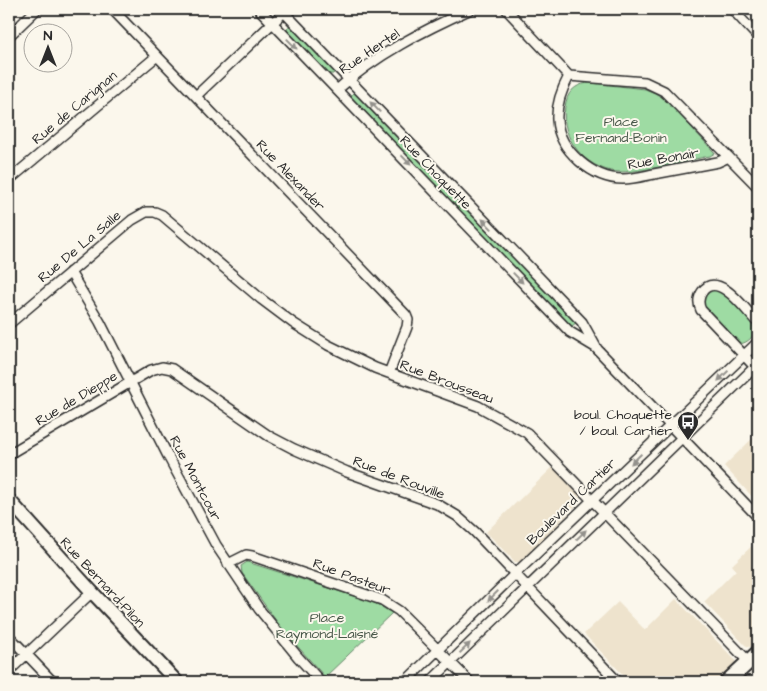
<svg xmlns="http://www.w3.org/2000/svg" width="767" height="691" viewBox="0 0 767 691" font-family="'Architects Daughter',sans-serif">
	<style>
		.built { fill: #eee3cd }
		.green { fill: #9edba3; stroke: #648367 }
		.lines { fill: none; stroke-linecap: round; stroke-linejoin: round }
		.street-casing { stroke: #2b2b2b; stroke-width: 12 }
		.secondary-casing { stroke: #2b2b2b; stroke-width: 16 }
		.primary-casing { stroke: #2b2b2b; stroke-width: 18 }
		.street { stroke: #fbf7ec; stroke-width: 9 }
		.secondary { stroke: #fbf7ec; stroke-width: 12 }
		.primary { stroke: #fbf7ec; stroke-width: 14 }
		.oneway { fill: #93918c }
		.labels { text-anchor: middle; stroke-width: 4; stroke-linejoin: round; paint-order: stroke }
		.street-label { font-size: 14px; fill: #2b2b2b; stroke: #fbf7ec }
		.park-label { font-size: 14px; fill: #485749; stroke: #fbf7ec }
		.poi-label { font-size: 14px; fill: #2b2b2b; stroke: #fbf7ec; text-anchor: end }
	</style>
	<rect width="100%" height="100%" fill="#fbf7ec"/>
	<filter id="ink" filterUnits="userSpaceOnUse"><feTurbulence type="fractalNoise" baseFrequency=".02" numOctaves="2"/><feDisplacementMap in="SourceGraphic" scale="10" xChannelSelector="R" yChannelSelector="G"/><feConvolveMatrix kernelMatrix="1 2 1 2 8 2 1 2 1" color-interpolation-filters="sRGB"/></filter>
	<g filter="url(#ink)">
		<!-- built -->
		<path class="built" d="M758 433V503L724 466Z
			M553 467 579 495 580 502 523 559 519 562H515L486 532Z
			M758 540V641L754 646 749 647 745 645 704 602 736 570 732 565Z
			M676 599 735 660V663L715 682H630L584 634 618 602 645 630Z"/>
		<!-- green -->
		<path class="green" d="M291 25 335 71 333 74H328L288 33 287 28Z
			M591 83 645 89 655 93 666 100 715 153 710 156C687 160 632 176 611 171 580 164 558 133 566 102 569 89 579 83 591 83Z
			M353 93H357L578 321 571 327 353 99 351 96Z
			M716 290 723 292 756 327C755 335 749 343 739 344L705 309C701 299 706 292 716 290Z
			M247 562 373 602 392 613 325 677 282 629 242 573 241 566Z"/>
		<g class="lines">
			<!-- street casing -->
			<g class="street-casing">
				<path id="street" d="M112 9 406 315 408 320 407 327 389 373
					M259 9 570 332 595 347
					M281 9 582 322 597 349 758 517
					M506 9 569 76 645 82 664 91 758 187
					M732 9 758 37
					M9 36 37 9
					M569 76C562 89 556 104 557 120 559 151 593 179 623 179 633 179 644 176 654 174 675 170 697 166 718 162L729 157
					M337 90C375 55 424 30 471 9
					M196 96 284 12
					M9 180 157 56
					M70 272 100 322 168 456 216 545 259 609 298 657 321 682
					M9 324 132 220 146 212H155L162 215 261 299 293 323 328 345 375 368 478 406 527 433 749 662
					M755 367 701 310C698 304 698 298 702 292 718 269 747 312 758 323
					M9 454 151 370 162 367 172 369 269 436 294 449 347 472 437 504 457 516 475 532 618 682
					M228 564 246 555 252 556 382 600 399 611 470 682
					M9 636 53 682
					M9 671 92 592
					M405 682 515 574 758 342
					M430 682 758 364"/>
			</g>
			<!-- secondary casing -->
			<g class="secondary-casing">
				<path id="secondary" d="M9 500 92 592 177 682"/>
			</g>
			<!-- primary casing -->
			<g class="primary-casing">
				<path id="primary" d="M727 682 758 653
					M750 682 758 675"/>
			</g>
			<!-- street -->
			<use href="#street" class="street"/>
			<!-- secondary -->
			<use href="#secondary" class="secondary"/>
			<!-- primary -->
			<use href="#primary" class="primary"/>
		</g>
		<!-- one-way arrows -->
		<defs><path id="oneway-solid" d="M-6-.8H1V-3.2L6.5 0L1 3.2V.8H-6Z" transform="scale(1.25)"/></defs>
		<g class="oneway">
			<use href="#oneway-solid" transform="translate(292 44) rotate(46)"/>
			<use href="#oneway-solid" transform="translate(375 107) rotate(-134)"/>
			<use href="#oneway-solid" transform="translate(406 160) rotate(46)"/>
			<use href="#oneway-solid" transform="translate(487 224) rotate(-134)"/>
			<use href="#oneway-solid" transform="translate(518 278) rotate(46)"/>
			<use href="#oneway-solid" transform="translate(723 376) rotate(136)"/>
			<use href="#oneway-solid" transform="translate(636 459) rotate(136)"/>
			<use href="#oneway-solid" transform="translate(581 535) rotate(-44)"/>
			<use href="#oneway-solid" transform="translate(493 596) rotate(135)"/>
			<use href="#oneway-solid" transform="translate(465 648) rotate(-44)"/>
		</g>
	</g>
	<!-- icons -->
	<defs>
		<g id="bus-pin" transform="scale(1.125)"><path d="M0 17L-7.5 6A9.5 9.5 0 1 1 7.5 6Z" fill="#2b2b2b" stroke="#fbf7ec"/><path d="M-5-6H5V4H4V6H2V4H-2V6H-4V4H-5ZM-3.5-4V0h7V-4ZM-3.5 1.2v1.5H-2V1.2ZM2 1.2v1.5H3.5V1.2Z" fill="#fff"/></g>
	</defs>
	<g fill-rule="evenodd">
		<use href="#bus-pin" x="688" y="422"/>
	</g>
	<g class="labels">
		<!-- street labels -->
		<g class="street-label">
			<text transform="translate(369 51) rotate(-34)" y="5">Rue Hertel</text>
			<text transform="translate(74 107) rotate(-40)" y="5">Rue de Carignan</text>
			<text transform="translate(663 158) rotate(-10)" y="5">Rue Bonair</text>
			<text transform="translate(436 172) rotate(46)" y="5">Rue Choquette</text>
			<text transform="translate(291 175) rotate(46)" y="5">Rue Alexander</text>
			<text transform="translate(79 246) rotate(-40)" y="5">Rue De La Salle</text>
			<text transform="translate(447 381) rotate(21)" y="5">Rue Brousseau</text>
			<text transform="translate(76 398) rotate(-31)" y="5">Rue de Dieppe</text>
			<text transform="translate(399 477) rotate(21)" y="5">Rue de Rouville</text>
			<text transform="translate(196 478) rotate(62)" y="5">Rue Montcour</text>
			<text transform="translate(571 501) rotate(-44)" y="5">Boulevard Cartier</text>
			<text transform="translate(352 576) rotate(20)" y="5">Rue Pasteur</text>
			<text transform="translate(103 582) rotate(47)" y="5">Rue Bernard-Pilon</text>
		</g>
		<!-- park labels -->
		<g class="park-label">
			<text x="621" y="126">Place<tspan x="621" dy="16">Fernand-Bonin</tspan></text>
			<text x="327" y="622">Place<tspan x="327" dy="16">Raymond-Laisné</tspan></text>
		</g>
		<!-- poi labels -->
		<g class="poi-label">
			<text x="672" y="419">boul. Choquette<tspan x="672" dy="16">/ boul. Cartier</tspan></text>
		</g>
	</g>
	<!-- margin -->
	<rect width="767" height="691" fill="none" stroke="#fbf7ec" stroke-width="30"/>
	<rect x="15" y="15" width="737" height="661" fill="none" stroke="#2b2b2b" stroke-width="2" filter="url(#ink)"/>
	<!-- north arrow -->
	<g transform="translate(48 48)"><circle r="24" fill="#fbf7ec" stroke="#a8a59f"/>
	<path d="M0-4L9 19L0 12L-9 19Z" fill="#2b2b2b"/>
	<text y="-8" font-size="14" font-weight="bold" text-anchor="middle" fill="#2b2b2b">N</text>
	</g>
</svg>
